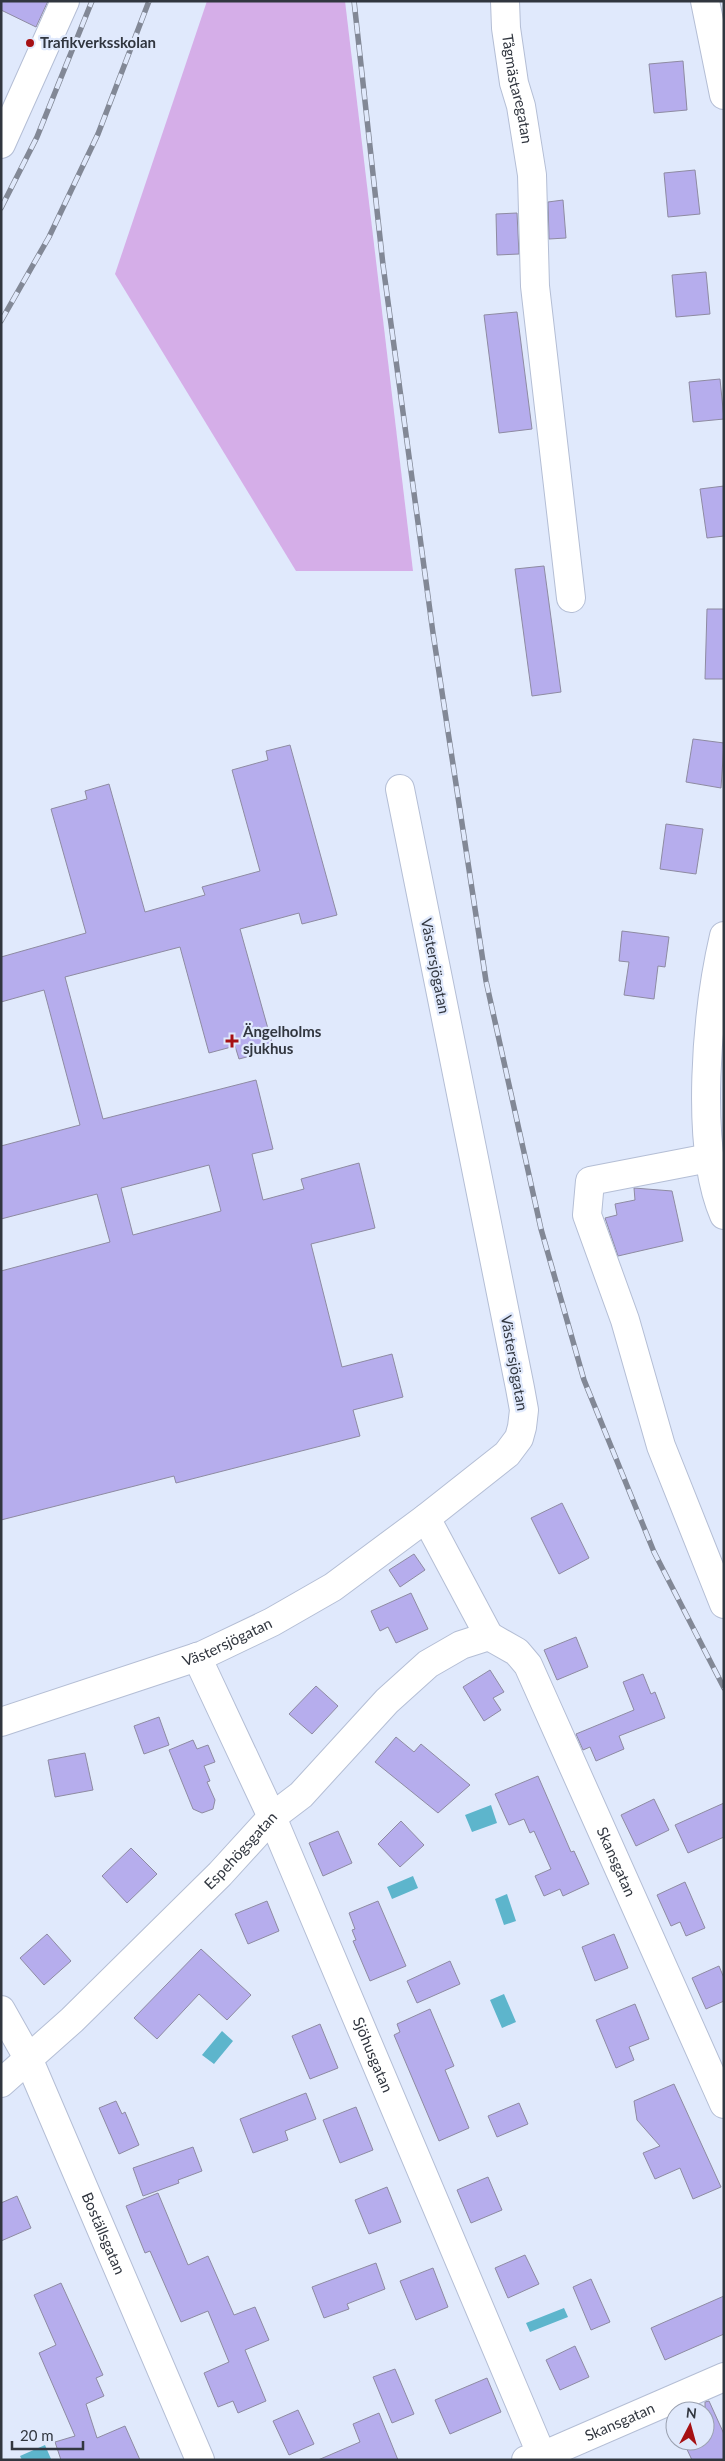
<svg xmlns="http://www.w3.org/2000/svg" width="725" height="2461" viewBox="0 0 725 2461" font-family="Lato,sans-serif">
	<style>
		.green { fill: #d5aee8 }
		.water { fill: #5db5cc }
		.building { fill: #b6aded; stroke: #8e8ba2; fill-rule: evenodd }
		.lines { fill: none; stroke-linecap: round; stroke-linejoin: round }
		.minor-casing { stroke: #b4bed5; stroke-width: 30 }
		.minor { stroke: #fff; stroke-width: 28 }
		.rail-casing { stroke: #828896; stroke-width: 5.5 }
		.rail { stroke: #e0e9fc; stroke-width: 4; stroke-dasharray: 11; stroke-linecap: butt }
		.poi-dot { fill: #a61013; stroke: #e0e9fc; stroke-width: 2 }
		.labels { text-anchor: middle; stroke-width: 4.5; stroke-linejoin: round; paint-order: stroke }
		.poi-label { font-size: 15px; font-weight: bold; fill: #31363f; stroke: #e0e9fc; text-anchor: start }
		.street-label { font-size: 15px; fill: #31363f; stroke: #e0e9fc }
	</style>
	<rect width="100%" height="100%" fill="#e0e9fc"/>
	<!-- green -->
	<path class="green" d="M207 1H345L413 571H296L115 274Z"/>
	<!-- water -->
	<path class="water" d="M491 1805 497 1823 472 1832 465 1815Z
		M413 1876 418 1888 392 1899 387 1887Z
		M507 1894 516 1921 504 1925 495 1899Z
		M504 1994 516 2022 502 2028 490 2000Z
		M222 2031 233 2041 214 2064 202 2055Z
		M564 2308 568 2317 530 2332 526 2323Z
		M45 2445 51 2459 22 2460 20 2456Z"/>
	<!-- building -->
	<path class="building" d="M1 1H48L36 27 1 10Z
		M683 61 687 110 654 113 649 64Z
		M695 170 700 214 668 217 664 173Z
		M563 200 566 238 549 239 548 202Z
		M517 213 519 254 497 255 496 214Z
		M706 272 710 314 676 317 672 275Z
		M517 312 532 429 499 433 484 315Z
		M720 379 724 419 693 422 689 382Z
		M724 486V536L707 538 700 489Z
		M544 566 561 692 532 696 515 569Z
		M707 609H724V679H705Z
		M693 739 724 743 721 788 686 782Z
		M290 745 337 915 302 924 299 913 240 929 274 1050 239 1059 235 1046 209 1053 180 947 65 977 103 1119 256 1080 273 1149 252 1154 263 1200 304 1189 301 1179 359 1163 375 1228 311 1244 342 1367 392 1354 403 1397 353 1410 360 1436 176 1483 174 1476 1 1520V1271L110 1242 97 1194 1 1219V1146L80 1125 44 990 1 1002V957L86 933 51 809 87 799 85 791 109 784 145 912 205 895 202 887 260 871 232 770 268 760 266 751ZM209 1165 221 1211 133 1235 121 1188Z
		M666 824 703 829 696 874 660 869Z
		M622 931 669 937 665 967 658 966 654 999 624 995 629 962 619 961Z
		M634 1188 672 1191 683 1241 618 1256 605 1218 617 1215 615 1204 635 1200Z
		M562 1503 589 1558 559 1574 531 1518Z
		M414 1554 425 1570 400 1587 389 1570Z
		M411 1593 428 1629 396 1643 388 1627 380 1631 371 1611Z
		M576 1637 588 1667 557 1680 544 1650Z
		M490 1670 504 1692 493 1698 501 1710 484 1721 463 1687Z
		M643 1674 651 1694 655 1692 665 1718 619 1736 624 1749 596 1761 590 1747 583 1750 576 1734 634 1710 623 1682Z
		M316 1686 338 1706 312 1734 289 1714Z
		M159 1717 169 1745 144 1754 134 1726Z
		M396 1737 414 1752 421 1744 470 1785 438 1813 375 1762Z
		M193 1740 197 1749 208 1745 215 1762 204 1766 210 1781 207 1782 215 1800 213 1809 202 1813 193 1809 169 1750Z
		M85 1753 93 1790 55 1797 48 1760Z
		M538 1776 571 1852 574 1851 589 1884 563 1896 560 1889 544 1896 535 1876 551 1869 534 1831 530 1833 524 1819 509 1825 495 1794Z
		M654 1799 669 1830 636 1846 621 1815Z
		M724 1803V1837L688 1853 675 1825Z
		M401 1821 424 1845 400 1867 378 1844Z
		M338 1831 352 1863 323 1876 309 1843Z
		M131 1848 157 1874 127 1903 102 1876Z
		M685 1882 705 1928 686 1936 680 1922 671 1926 657 1895Z
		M267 1901 279 1931 248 1944 235 1914Z
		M378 1901 406 1966 370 1981 353 1941 356 1940 352 1930 355 1929 349 1913Z
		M47 1934 71 1961 44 1985 20 1958Z
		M614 1934 628 1968 595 1981 582 1947Z
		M201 1949 251 1995 227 2020 199 1994 157 2039 134 2018Z
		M450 1961 460 1984 417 2003 407 1981Z
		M719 1966 724 1978V2001L706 2009 692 1978Z
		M635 2004 649 2039 629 2047 634 2060 616 2068 596 2020Z
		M430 2009 454 2066 445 2070 469 2128 439 2141 394 2035 400 2032 397 2024Z
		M320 2024 338 2068 310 2079 292 2036Z
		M674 2084 721 2187 693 2199 680 2168 655 2179 643 2153 660 2146 637 2120 634 2101Z
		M306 2093 316 2119 285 2131 288 2140 253 2153 240 2119Z
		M116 2101 122 2114 125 2112 139 2145 119 2154 99 2108Z
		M519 2103 528 2124 497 2137 488 2116Z
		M356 2107 373 2150 340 2163 323 2120Z
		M193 2147 202 2171 178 2180 179 2183 143 2196 133 2168Z
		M488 2177 502 2210 471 2223 457 2190Z
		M387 2187 401 2222 369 2234 355 2200Z
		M158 2193 188 2265 208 2256 234 2315 255 2307 269 2340 245 2350 266 2401 238 2413 233 2401 218 2407 204 2373 229 2362 208 2311 181 2322 150 2251 145 2253 126 2206Z
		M17 2196 31 2228 1 2241V2203Z
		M525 2255 539 2284 508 2298 495 2268Z
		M376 2263 385 2289 347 2304 349 2309 324 2318 312 2287Z
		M433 2268 448 2307 416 2320 400 2281Z
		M591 2279 610 2322 591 2330 573 2287Z
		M61 2283 103 2375 96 2378 104 2396 86 2404 97 2438 125 2426 140 2460H61L55 2442 75 2436 39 2353 56 2345 34 2295Z
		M724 2296V2334L665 2360 651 2328Z
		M575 2346 589 2377 560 2390 546 2360Z
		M395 2369 414 2414 392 2423 373 2377Z
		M487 2378 501 2412 450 2434 435 2400Z
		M709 2401 724 2434V2460H692L683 2441H705V2402Z
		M298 2410 314 2444 289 2455 273 2421Z
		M379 2413 398 2460H318L360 2442 353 2424Z"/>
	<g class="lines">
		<!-- minor casing -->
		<g class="minor-casing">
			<g id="minor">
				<path id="s1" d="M505 1 506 28 514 83 521 106 532 175 535 286 571 598"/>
				<path d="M705 1 724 95"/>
				<path d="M1 144 65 1"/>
				<path d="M724 936C707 1009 694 1145 724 1215"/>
				<path d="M709 1158 590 1181 587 1215 625 1320 661 1446 724 1604"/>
				<path d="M426 1518 489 1636"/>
				<path id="s2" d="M489 1636 517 1652 528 1665 724 2104"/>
				<path id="s3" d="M197 1657 272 1817 542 2456 526 2460"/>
				<path id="s4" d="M1 1722 203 1655 272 1622 333 1587 426 1518 507 1454 519 1438 522 1427 524 1410 520 1388 400 789"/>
				<path id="s5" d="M1 2010 28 2058 200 2460"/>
				<path id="s6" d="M1 2083 72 2020 220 1874 272 1817 301 1795 387 1701 428 1664 461 1645 489 1636"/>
				<path id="s7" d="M541 2460 542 2456 724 2377"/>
			</g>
		</g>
		<!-- minor -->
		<use href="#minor" class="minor"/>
		<!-- rail casing -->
		<g class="rail-casing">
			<path id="rail" d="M354 1 383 265 433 633 486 981 541 1229 584 1380 654 1552 724 1688
				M1 208 37 137 92 1
				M1 321 49 237 98 134 149 1"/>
		</g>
		<!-- rail -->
		<use href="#rail" class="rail"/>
	</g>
	<!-- markers -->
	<g class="poi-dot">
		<circle cx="30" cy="43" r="5"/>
		<path d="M229.5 1033.5h5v5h5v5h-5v5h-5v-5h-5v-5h5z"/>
	</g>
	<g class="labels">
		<!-- poi labels -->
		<g class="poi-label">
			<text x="40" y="48">Trafikverksskolan</text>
			<text x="243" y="1037">Ängelholms<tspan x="243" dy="17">sjukhus</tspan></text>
		</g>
		<!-- street labels -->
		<g class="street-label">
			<text dy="5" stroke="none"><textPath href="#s1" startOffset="89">Tågmästaregatan</textPath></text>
			<text transform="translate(435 966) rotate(79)" y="5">Västersjögatan</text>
			<text transform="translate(514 1363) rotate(80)" y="5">Västersjögatan</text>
			<text dy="5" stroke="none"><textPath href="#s4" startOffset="240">Västersjögatan</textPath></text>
			<text dy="5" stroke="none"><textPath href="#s6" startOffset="334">Espehögsgatan</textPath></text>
			<text dy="5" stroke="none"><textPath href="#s2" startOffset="265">Skansgatan</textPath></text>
			<text dy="5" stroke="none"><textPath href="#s3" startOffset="435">Sjöhusgatan</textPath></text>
			<text dy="5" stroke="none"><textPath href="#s5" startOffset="246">Boställsgatan</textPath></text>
			<text dy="5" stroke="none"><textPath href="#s7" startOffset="89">Skansgatan</textPath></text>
		</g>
	</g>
	<!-- border -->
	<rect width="725" height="2461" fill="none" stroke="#31363f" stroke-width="5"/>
	<!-- north arrow -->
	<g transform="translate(690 2426) rotate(6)"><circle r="24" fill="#e0e9fc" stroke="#9aa1b0"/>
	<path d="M0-4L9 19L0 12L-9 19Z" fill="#a61013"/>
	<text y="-8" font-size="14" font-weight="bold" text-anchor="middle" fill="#31363f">N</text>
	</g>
	<!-- scale -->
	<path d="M12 2441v8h71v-8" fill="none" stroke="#31363f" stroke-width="2.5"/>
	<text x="20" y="2441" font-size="15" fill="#31363f" stroke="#e0e9fc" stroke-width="4" paint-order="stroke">20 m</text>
</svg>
